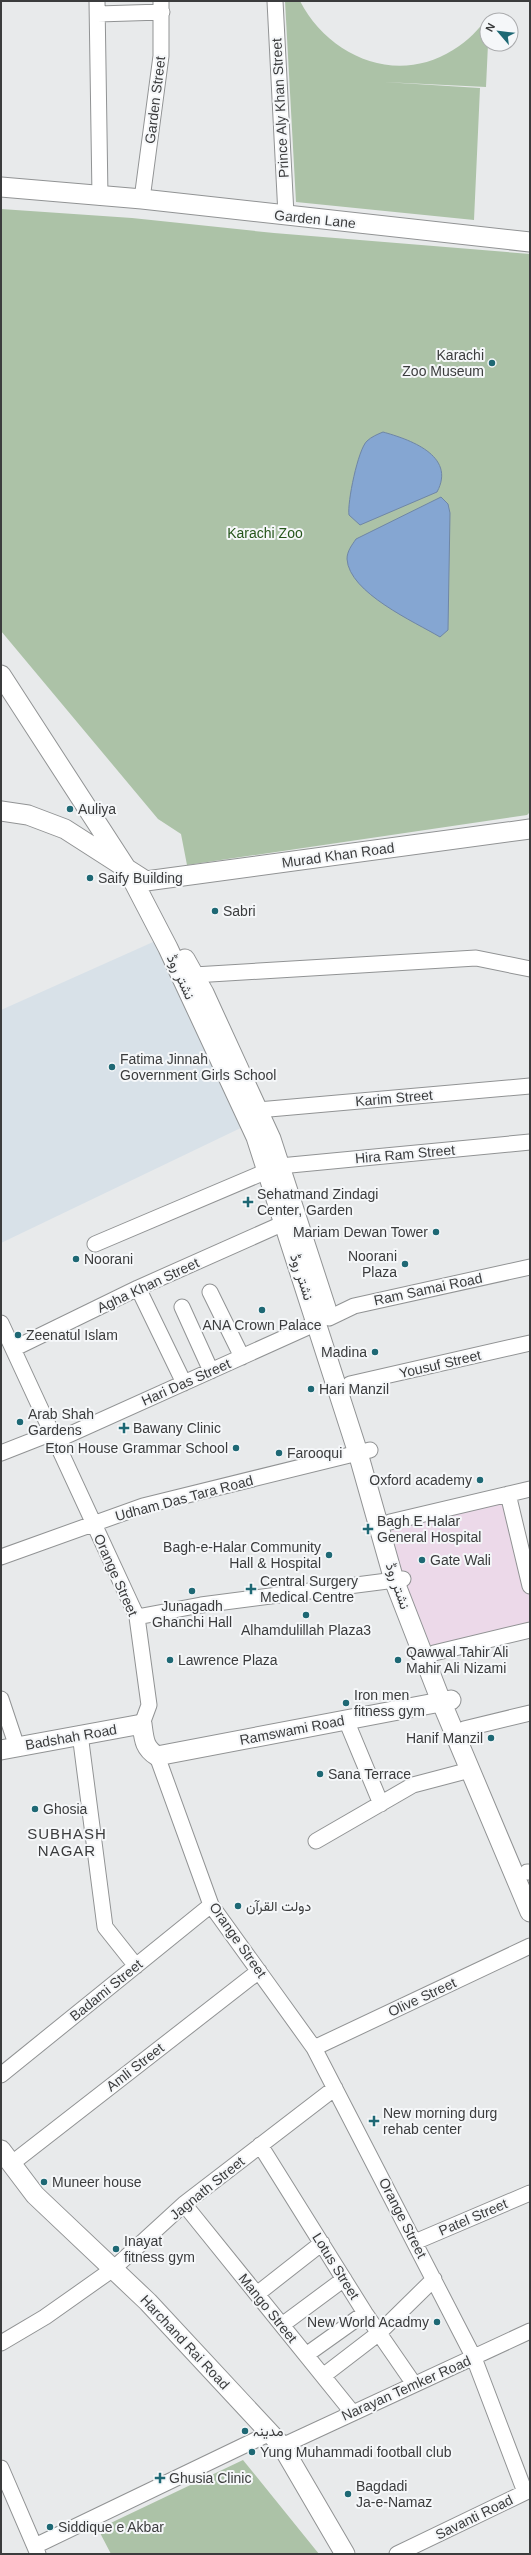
<svg xmlns="http://www.w3.org/2000/svg" width="531" height="2555" viewBox="0 0 531 2555" font-family="Helvetica,Vazirmatn,sans-serif">
	<style>
		.commercial { fill: #ecd9e9 }
		.built { fill: #d8e1e8 }
		.green { fill: #acc2a7 }
		.water { fill: #85a6d2; stroke: #6f86a5 }
		.lines { fill: none; stroke-linecap: round; stroke-linejoin: round }
		.minor-casing { stroke: #919394; stroke-width: 17 }
		.major-casing { stroke: #919394; stroke-width: 21 }
		.minor { stroke: #fff; stroke-width: 15 }
		.major { stroke: #fff; stroke-width: 19 }
		.poi-dot { fill: #1e6874; stroke: #f5f7f9; stroke-width: 1.5 }
		.labels { text-anchor: middle; stroke-width: 4; stroke-linejoin: round; paint-order: stroke }
		.street-label { font-size: 14px; fill: #3b3c3d; stroke: #f5f7f9 }
		.poi-label { font-size: 14px; fill: #3b3c3d; stroke: #f5f7f9; text-anchor: start }
		.park-label { font-size: 14px; fill: #26561b; stroke: #f5f7f9 }
		.neighbourhood-label { font-size: 15px; letter-spacing: 1px; fill: #3b3c3d; stroke: #f5f7f9 }
	</style>
	<rect width="100%" height="100%" fill="#e8eaeb"/>
	<!-- commercial -->
	<path class="commercial" d="M508 1494 530 1588V1630L434 1653 403 1579 390 1522Z"/>
	<!-- built -->
	<path class="built" d="M162 938 249 1124 1 1243V1010Z"/>
	<!-- green -->
	<path class="green" d="M285 1H300C328 56 396 86 453 50 468 41 479 29 490 15V20H487L488 44 486 87 384 82 480 88 474 220 296 202Z
		M1 209 132 218 274 233 530 254V812L527 815 187 865 181 834 158 819 1 631Z
		M243 2460 319 2554H111L98 2529Z"/>
	<!-- water -->
	<path class="water" d="M383 432C408 439 457 455 437 492L360 525 349 515C347 503 358 449 367 441 371 437 378 434 383 432Z
		M441 497 448 504 450 513 448 630 440 637C415 622 349 593 347 559 347 551 352 545 356 539Z"/>
	<g class="lines">
		<!-- minor casing -->
		<g class="minor-casing">
			<path id="minor" d="M97 1 100 197
				M275 1 286 215
				M98 14 162 12
				M142 199 161 56V1
				M194 975 476 958 530 969
				M258 1110 530 1086
				M280 1166 530 1142
				M95 1244 267 1171
				M138 1288 184 1383
				M210 1292 242 1357
				M182 1307 211 1371
				M329 1318 354 1306 530 1267
				M1 1323 137 1617 149 1705 142 1724
				M13 1349 138 1288 284 1223
				M350 1384 530 1343
				M55 1441 317 1323
				M1 1453 52 1433
				M508 1494 530 1586
				M390 1522 530 1489
				M1 1557 143 1506 370 1450
				M137 1617 201 1605 403 1579
				M434 1653 530 1630
				M1 1699 17 1747
				M346 1720 381 1804
				M464 1729 530 1713
				M80 1734 105 1927 136 1966
				M157 1756 211 1905 314 2048 474 2358 525 2492
				M316 1841 413 1785 470 1770
				M527 1872H530
				M314 2048 530 1946
				M1 2075 211 1905
				M260 2145 365 2313 414 2384
				M11 2164 259 1971
				M184 2204 352 2412
				M415 2242 530 2193
				M257 2294 322 2243
				M282 2325 344 2279
				M1 2343 45 2317 113 2269 184 2204 335 2088
				M306 2355 365 2313
				M323 2376 379 2333 434 2279
				M282 2446 530 2331
				M1 2468 38 2554
				M35 2546 270 2433
				M397 2554 530 2490"/>
		</g>
		<!-- major casing -->
		<g class="major-casing">
			<path id="major" d="M1 187 142 199 530 242
				M1 675 128 871 168 948 256 1137 358 1453 394 1580 441 1701 530 1912
				M1 811 28 815 65 829 146 881 530 829
				M185 959 204 993 271 1139 326 1308
				M1 1750 142 1724C144 1739 144 1748 157 1756L451 1700
				M1 2150 35 2195 148 2302 282 2446 345 2554"/>
		</g>
		<!-- minor -->
		<use href="#minor" class="minor"/>
		<!-- major -->
		<use href="#major" class="major"/>
	</g>
	<!-- markers -->
	<g class="poi-dot">
		<circle cx="492" cy="363" r="4"/>
		<circle cx="70" cy="809" r="4"/>
		<circle cx="90" cy="878" r="4"/>
		<circle cx="215" cy="911" r="4"/>
		<circle cx="112" cy="1067" r="4"/>
		<path d="M246 1196h4v4h4v4h-4v4h-4v-4h-4v-4h4z"/>
		<circle cx="436" cy="1232" r="4"/>
		<circle cx="76" cy="1259" r="4"/>
		<circle cx="405" cy="1264" r="4"/>
		<circle cx="262" cy="1310" r="4"/>
		<circle cx="18" cy="1335" r="4"/>
		<circle cx="375" cy="1352" r="4"/>
		<circle cx="311" cy="1389" r="4"/>
		<circle cx="20" cy="1422" r="4"/>
		<path d="M122 1422h4v4h4v4h-4v4h-4v-4h-4v-4h4z"/>
		<circle cx="236" cy="1448" r="4"/>
		<circle cx="279" cy="1453" r="4"/>
		<circle cx="480" cy="1480" r="4"/>
		<path d="M366 1523h4v4h4v4h-4v4h-4v-4h-4v-4h4z"/>
		<circle cx="329" cy="1555" r="4"/>
		<circle cx="422" cy="1560" r="4"/>
		<path d="M249 1583h4v4h4v4h-4v4h-4v-4h-4v-4h4z"/>
		<circle cx="192" cy="1591" r="4"/>
		<circle cx="306" cy="1615" r="4"/>
		<circle cx="170" cy="1660" r="4"/>
		<circle cx="398" cy="1660" r="4"/>
		<circle cx="346" cy="1703" r="4"/>
		<circle cx="491" cy="1738" r="4"/>
		<circle cx="320" cy="1774" r="4"/>
		<circle cx="35" cy="1809" r="4"/>
		<circle cx="238" cy="1906" r="4"/>
		<path d="M372 2115h4v4h4v4h-4v4h-4v-4h-4v-4h4z"/>
		<circle cx="44" cy="2182" r="4"/>
		<circle cx="116" cy="2249" r="4"/>
		<circle cx="437" cy="2322" r="4"/>
		<circle cx="245" cy="2431" r="4"/>
		<circle cx="252" cy="2452" r="4"/>
		<path d="M158 2472h4v4h4v4h-4v4h-4v-4h-4v-4h4z"/>
		<circle cx="348" cy="2494" r="4"/>
		<circle cx="50" cy="2527" r="4"/>
	</g>
	<g class="labels">
		<!-- street labels -->
		<g class="street-label">
			<text transform="translate(155 100) rotate(-83)" y="5">Garden Street</text>
			<text transform="translate(280 108) rotate(-93)" y="5">Prince Aly Khan Street</text>
			<text transform="translate(315 219) rotate(6)" y="5">Garden Lane</text>
			<text transform="translate(338 855) rotate(-8)" y="5">Murad Khan Road</text>
			<text transform="translate(181 977) rotate(65)" y="5">نشتر روڈ</text>
			<text transform="translate(394 1098) rotate(-5)" y="5">Karim Street</text>
			<text transform="translate(405 1154) rotate(-5)" y="5">Hira Ram Street</text>
			<text transform="translate(302 1277) rotate(72)" y="5">نشتر روڈ</text>
			<text transform="translate(148 1285) rotate(-25)" y="5">Agha Khan Street</text>
			<text transform="translate(428 1289) rotate(-12)" y="5">Ram Samai Road</text>
			<text transform="translate(440 1364) rotate(-13)" y="5">Yousuf Street</text>
			<text transform="translate(186 1382) rotate(-24)" y="5">Hari Das Street</text>
			<text transform="translate(184 1498) rotate(-15)" y="5">Udham Das Tara Road</text>
			<text transform="translate(116 1575) rotate(66)" y="5">Orange Street</text>
			<text transform="translate(398 1586) rotate(71)" y="5">نشتر روڈ</text>
			<text transform="translate(292 1730) rotate(-11)" y="5">Ramswami Road</text>
			<text transform="translate(71 1737) rotate(-10)" y="5">Badshah Road</text>
			<text transform="translate(238 1940) rotate(55)" y="5">Orange Street</text>
			<text transform="translate(106 1990) rotate(-39)" y="5">Badami Street</text>
			<text transform="translate(422 1997) rotate(-25)" y="5">Olive Street</text>
			<text transform="translate(135 2067) rotate(-38)" y="5">Amli Street</text>
			<text transform="translate(207 2188) rotate(-39)" y="5">Jagnath Street</text>
			<text transform="translate(473 2217) rotate(-23)" y="5">Patel Street</text>
			<text transform="translate(403 2218) rotate(63)" y="5">Orange Street</text>
			<text transform="translate(336 2266) rotate(58)" y="5">Lotus Street</text>
			<text transform="translate(268 2308) rotate(51)" y="5">Mango Street</text>
			<text transform="translate(185 2342) rotate(47)" y="5">Harchand Rai Road</text>
			<text transform="translate(406 2388) rotate(-24)" y="5">Narayan Temker Road</text>
			<text transform="translate(474 2517) rotate(-26)" y="5">Savanti Road</text>
		</g>
		<!-- poi labels -->
		<g class="poi-label">
			<text x="484" y="360" text-anchor="end">Karachi<tspan x="484" dy="16">Zoo Museum</tspan></text>
			<text x="78" y="814">Auliya</text>
			<text x="98" y="883">Saify Building</text>
			<text x="223" y="916">Sabri</text>
			<text x="120" y="1064">Fatima Jinnah<tspan x="120" dy="16">Government Girls School</tspan></text>
			<text x="257" y="1199">Sehatmand Zindagi<tspan x="257" dy="16">Center, Garden</tspan></text>
			<text x="428" y="1237" text-anchor="end">Mariam Dewan Tower</text>
			<text x="397" y="1261" text-anchor="end">Noorani<tspan x="397" dy="16">Plaza</tspan></text>
			<text x="84" y="1264">Noorani</text>
			<text x="262" y="1330" text-anchor="middle">ANA Crown Palace</text>
			<text x="26" y="1340">Zeenatul Islam</text>
			<text x="367" y="1357" text-anchor="end">Madina</text>
			<text x="319" y="1394">Hari Manzil</text>
			<text x="28" y="1419">Arab Shah<tspan x="28" dy="16">Gardens</tspan></text>
			<text x="133" y="1433">Bawany Clinic</text>
			<text x="228" y="1453" text-anchor="end">Eton House Grammar School</text>
			<text x="287" y="1458">Farooqui</text>
			<text x="472" y="1485" text-anchor="end">Oxford academy</text>
			<text x="377" y="1526">Bagh E Halar<tspan x="377" dy="16">General Hospital</tspan></text>
			<text x="321" y="1552" text-anchor="end">Bagh-e-Halar Community<tspan x="321" dy="16">Hall &amp; Hospital</tspan></text>
			<text x="430" y="1565">Gate Wali</text>
			<text x="260" y="1586">Central Surgery<tspan x="260" dy="16">Medical Centre</tspan></text>
			<text x="192" y="1611" text-anchor="middle">Junagadh<tspan x="192" dy="16">Ghanchi Hall</tspan></text>
			<text x="306" y="1635" text-anchor="middle">Alhamdulillah Plaza3</text>
			<text x="406" y="1657">Qawwal Tahir Ali<tspan x="406" dy="16">Mahir Ali Nizami</tspan></text>
			<text x="178" y="1665">Lawrence Plaza</text>
			<text x="354" y="1700">Iron men<tspan x="354" dy="16">fitness gym</tspan></text>
			<text x="483" y="1743" text-anchor="end">Hanif Manzil</text>
			<text x="328" y="1779">Sana Terrace</text>
			<text x="43" y="1814">Ghosia</text>
			<text x="246" y="1911">دولت القرآن</text>
			<text x="383" y="2118">New morning durg<tspan x="383" dy="16">rehab center</tspan></text>
			<text x="52" y="2187">Muneer house</text>
			<text x="124" y="2246">Inayat<tspan x="124" dy="16">fitness gym</tspan></text>
			<text x="429" y="2327" text-anchor="end">New World Acadmy</text>
			<text x="253" y="2436">مدینہ</text>
			<text x="260" y="2457">Yung Muhammadi football club</text>
			<text x="169" y="2483">Ghusia Clinic</text>
			<text x="356" y="2491">Bagdadi<tspan x="356" dy="16">Ja-e-Namaz</tspan></text>
			<text x="58" y="2532">Siddique e Akbar</text>
		</g>
		<!-- park labels -->
		<g class="park-label">
			<text x="265" y="538">Karachi Zoo</text>
		</g>
		<!-- neighbourhood labels -->
		<g class="neighbourhood-label">
			<text x="67" y="1839">SUBHASH<tspan x="67" dy="17">NAGAR</tspan></text>
		</g>
	</g>
	<!-- border -->
	<rect width="531" height="2555" fill="none" stroke="#3b3c3d" stroke-width="4"/>
	<!-- north arrow -->
	<g transform="translate(499 32) rotate(298)"><circle r="19" fill="#f5f7f9" stroke="#abacae"/>
	<path d="M0-3L7 15L0 10L-7 15Z" fill="#1e6874"/>
	<text y="-6" font-size="11" font-weight="bold" text-anchor="middle" fill="#3b3c3d">N</text>
	</g>
</svg>
